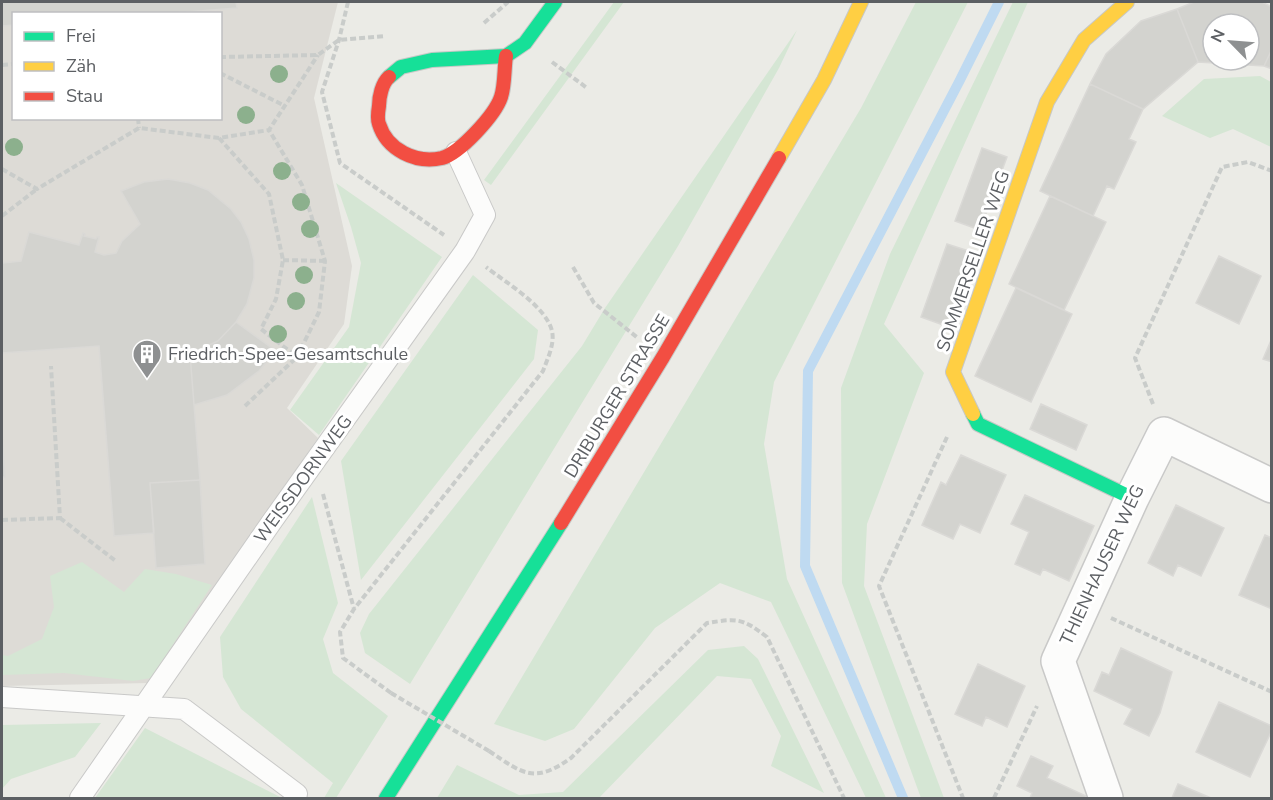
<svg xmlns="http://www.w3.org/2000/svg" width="1273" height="800" viewBox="0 0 1273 800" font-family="'Nunito Sans',sans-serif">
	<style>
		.education { fill: #dddbd6; fill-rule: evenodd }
		.green { fill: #d5e6d4 }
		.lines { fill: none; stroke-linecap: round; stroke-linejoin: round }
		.stream { stroke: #bfdaf1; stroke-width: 10 }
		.building { fill: #d3d3cf; stroke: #dad9d6; stroke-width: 1.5; fill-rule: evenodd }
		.lane-casing { stroke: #c9c9c8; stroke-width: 22 }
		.street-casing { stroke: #c9c9c8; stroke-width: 36 }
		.fast-casing { stroke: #c7c8c6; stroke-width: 16 }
		.slow-casing { stroke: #c7c8c6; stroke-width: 16 }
		.jam-casing { stroke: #c7c8c6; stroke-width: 16 }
		.path { stroke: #c9ccca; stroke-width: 4; stroke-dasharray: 6 3; stroke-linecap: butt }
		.lane { stroke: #fcfcfb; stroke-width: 20 }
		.street { stroke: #fcfcfb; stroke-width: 33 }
		.fast { stroke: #16e098; stroke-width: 14 }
		.slow { stroke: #ffcf43; stroke-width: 14 }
		.jam { stroke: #f24e42; stroke-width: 14 }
		.path-bridge { stroke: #c9ccca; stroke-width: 4; stroke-dasharray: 6 3; stroke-linecap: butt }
		.tree { fill: #8cb08d }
		.labels { text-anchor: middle; stroke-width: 6; stroke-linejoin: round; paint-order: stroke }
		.street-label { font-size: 18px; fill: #5c5f63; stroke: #fff }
		.poi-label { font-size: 18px; fill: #5c5f63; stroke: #fff; text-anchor: start }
	</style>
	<rect width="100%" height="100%" fill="#ebebe6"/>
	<!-- education -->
	<path class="education" d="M2 2H338L314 98 352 266 344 324 287 408 318 438 149 683 2 686ZM14 14H220V118H14Z"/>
	<!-- green -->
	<path class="green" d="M614 2H624L491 185 484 180Z
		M916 2H968L774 382 764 444 787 579 886 798H866L771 602 720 583 655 628 574 729 545 741 494 724 861 108Z
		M1013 2H1028L884 324 924 373 867 524 864 586 944 798H921L842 583 841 388 890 254Z
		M797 30 779 68 678 246 410 684 365 653 360 633 369 614 582 346 605 308Z
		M1260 76 1271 82V147L1233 129 1210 138 1162 116 1204 79Z
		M336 183 442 257 319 435 290 410 349 327 361 263 351 227Z
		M473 275 538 330 534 359 361 580 341 461Z
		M312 497 338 603 323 639 333 673 388 716 336 798H324L333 783 241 709 223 677 220 637Z
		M82 562 124 592 145 569 176 574 212 585 151 678 133 681 64 673 2 675V655L8 656 42 639 54 607 50 576Z
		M744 646 758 659 824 793 771 766 781 736 751 679 717 676 599 798H437L457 765 519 795 563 792 708 650Z
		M101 723 75 757 11 779 2 789V725Z
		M145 728 282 798H95Z"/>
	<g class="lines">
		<!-- stream -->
		<path class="stream" d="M903 798 805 566 808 371 960 80 999 2"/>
	</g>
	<!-- building -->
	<path class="building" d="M2 2H236L237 8 161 14H14V25L2 26Z
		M1194 2H1262L1272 7V49L1264 66 1198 62 1177 9ZM1213 24H1249V60H1213Z
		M1177 9 1198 62 1143 109 1090 84 1106 54 1141 21Z
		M1272 49V69L1264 66Z
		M1090 84 1143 109 1129 139 1136 142 1114 189 1107 186 1093 216 1040 191Z
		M982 148 1007 157 980 230 955 221Z
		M168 179 190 183 208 190 231 209 241 222 249 239 254 260V278L247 304 236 322 218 341 190 354 200 480 150 483 154 533 114 536 99 346 2 353V263L21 261 29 232 79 245 83 233 85 234 84 236 96 239 97 237H99L95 252 104 255 116 253 122 241 140 224 121 191 144 182Z
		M1050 196 1106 222 1064 310 1009 284Z
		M947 244 972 252 946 326 921 317Z
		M1219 256 1261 276 1239 324 1196 303Z
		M1016 288 1072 314 1031 402 975 376Z
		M236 322 276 351 259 371 227 395 194 405 190 354 218 341Z
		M1272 338V362L1263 359Z
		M1041 404 1087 425 1076 450 1030 429Z
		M2 433 5 477H2Z
		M961 455 1006 475 980 533 960 524 953 539 922 525 941 482 946 485Z
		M200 480 205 564 156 568 150 483Z
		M1025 495 1094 526 1069 581 1043 569 1040 575 1015 564 1029 532 1011 524Z
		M1176 505 1224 528 1201 576 1178 565 1173 576 1148 563Z
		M1265 535 1272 538V609L1239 595Z
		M1121 648 1172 672 1160 713 1149 736 1124 724 1132 709 1094 691 1102 672 1109 675Z
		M978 664 1025 686 1007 727 986 717 982 726 955 714Z
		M1219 702 1272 726V730L1250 777 1196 752Z
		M1031 756 1053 766 1047 778 1086 796 1085 798H1030L1032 793 1017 786Z
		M1178 784 1211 798H1172Z"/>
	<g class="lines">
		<!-- lane casing -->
		<g class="lane-casing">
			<path id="lane" d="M2 697 184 709 297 794
				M80 798 273 520 465 251 485 215 456 152"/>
		</g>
		<!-- street casing -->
		<g class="street-casing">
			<path id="street" d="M1106 798 1058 661 1132 498 1164 434 1272 486"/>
		</g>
		<!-- fast casing -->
		<g class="fast-casing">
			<path id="fast" d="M389 77 401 67 432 60 506 56 525 43 555 2
				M973 414 978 424 1132 498
				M386 798 561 523"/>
		</g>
		<!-- slow casing -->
		<g class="slow-casing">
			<path id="slow" d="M779 158 824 80 861 2
				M973 414 953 372 1047 102 1084 40 1127 2"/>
		</g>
		<!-- jam casing -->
		<g class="jam-casing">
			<path id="jam" d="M389 77C382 83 379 97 379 106 378 112 377 119 379 124 387 150 416 164 442 158 460 153 495 115 501 97 505 85 504 69 506 56
				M561 523 663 357 779 158"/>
		</g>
		<!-- path -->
		<path class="path" d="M348 2 339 40 322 92 340 163 444 235
			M484 23 508 2
			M220 57 318 55 339 40 386 36
			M552 62 587 88
			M2 65 14 64
			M220 73 285 106
			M138 118 139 128
			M219 138 269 194 283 260 276 299 261 329 297 357 319 312 325 261 302 185 269 130
			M2 169 37 189 139 128 219 138 269 130 318 55
			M2 216 37 189
			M283 260 325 261
			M573 267 594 303 638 338
			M1153 404 1135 358 1222 167 1248 162 1272 171
			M245 406 297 357
			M947 437 879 586 963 798
			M323 494 354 609
			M60 518 117 562
			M2 520 60 518 51 366
			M1111 618 1272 692
			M391 693 343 658 340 632 354 609 543 371C547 360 555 344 552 331 546 306 505 282 486 267
			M489 751C523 774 534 784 571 758L707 623C738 618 742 618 767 637L844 798
			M994 798 1037 706"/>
		<!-- lane -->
		<use href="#lane" class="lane"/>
		<!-- street -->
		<use href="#street" class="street"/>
		<!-- fast -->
		<use href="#fast" class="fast"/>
		<!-- slow -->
		<use href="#slow" class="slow"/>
		<!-- jam -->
		<use href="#jam" class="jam"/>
		<!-- path-bridge -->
		<path class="path-bridge" d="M391 693 489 751"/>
	</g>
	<!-- trees -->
	<g class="tree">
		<circle cx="279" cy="74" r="9"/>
		<circle cx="246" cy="115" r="9"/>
		<circle cx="14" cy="147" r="9"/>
		<circle cx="282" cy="171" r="9"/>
		<circle cx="301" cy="202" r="9"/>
		<circle cx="310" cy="229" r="9"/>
		<circle cx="304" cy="275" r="9"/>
		<circle cx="296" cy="301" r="9"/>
		<circle cx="278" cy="334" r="9"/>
	</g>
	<!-- icons -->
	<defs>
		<g id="building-pin" transform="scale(1.5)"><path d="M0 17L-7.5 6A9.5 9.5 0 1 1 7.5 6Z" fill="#8e9091" stroke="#fff"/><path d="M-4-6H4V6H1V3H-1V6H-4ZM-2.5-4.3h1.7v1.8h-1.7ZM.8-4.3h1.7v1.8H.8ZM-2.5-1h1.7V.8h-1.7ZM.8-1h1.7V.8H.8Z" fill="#fff"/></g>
	</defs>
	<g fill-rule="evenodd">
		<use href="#building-pin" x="147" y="354"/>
	</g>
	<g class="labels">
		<!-- street labels -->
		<g class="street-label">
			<text transform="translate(973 261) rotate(-71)" y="6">SOMMERSELLER WEG</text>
			<text transform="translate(617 396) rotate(-59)" y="6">DRIBURGER STRASSE</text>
			<text transform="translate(303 479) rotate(-54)" y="6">WEISSDORNWEG</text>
			<text transform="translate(1102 565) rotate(-65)" y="6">THIENHAUSER WEG</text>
		</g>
		<!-- poi labels -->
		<g class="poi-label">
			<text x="168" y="360">Friedrich-Spee-Gesamtschule</text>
		</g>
	</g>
	<!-- border -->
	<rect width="1273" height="800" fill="none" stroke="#5c5f63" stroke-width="6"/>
	<!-- legend -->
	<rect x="12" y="12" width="210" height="108" fill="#ffffff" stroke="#bebfc1" stroke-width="1.5"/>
	<rect x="24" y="32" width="30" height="9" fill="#16e098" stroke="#bebfc1" stroke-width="1.5"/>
	<text x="66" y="42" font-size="18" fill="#5c5f63">Frei</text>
	<rect x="24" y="62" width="30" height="9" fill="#ffcf43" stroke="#bebfc1" stroke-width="1.5"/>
	<text x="66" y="72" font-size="18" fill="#5c5f63">Zäh</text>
	<rect x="24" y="92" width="30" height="9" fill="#f24e42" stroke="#bebfc1" stroke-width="1.5"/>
	<text x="66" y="102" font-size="18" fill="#5c5f63">Stau</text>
	<!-- north arrow -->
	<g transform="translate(1231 42) rotate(295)"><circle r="28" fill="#ffffff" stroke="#bebfc1" stroke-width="1.5"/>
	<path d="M0-4.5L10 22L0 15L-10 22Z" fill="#8e9091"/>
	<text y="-9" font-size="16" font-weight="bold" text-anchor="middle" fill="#5c5f63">N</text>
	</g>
</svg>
